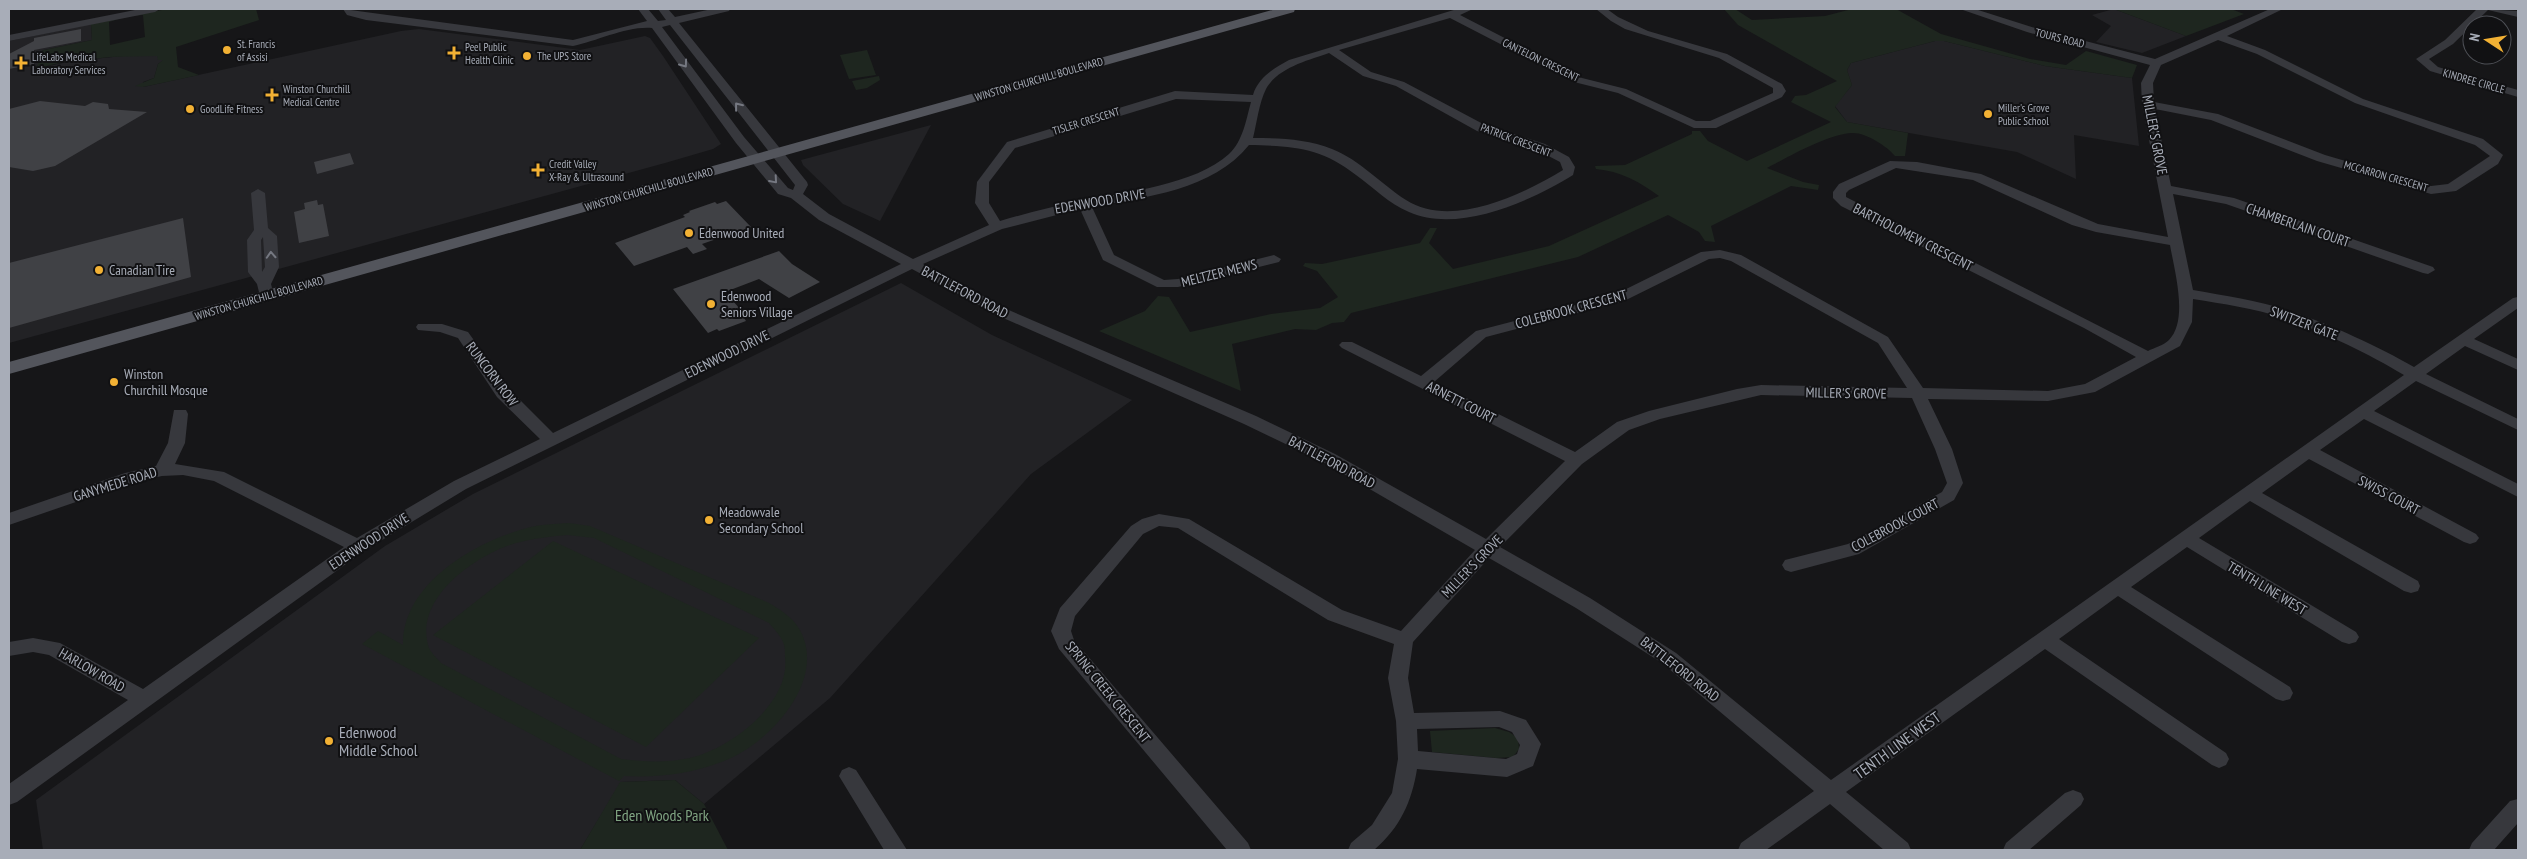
<svg xmlns="http://www.w3.org/2000/svg" width="2527" height="859" viewBox="0 0 2527 859" font-family="'PT Sans Narrow',sans-serif">
	<style>
		.built { fill: #222225 }
		.green { fill: #1e261f; fill-rule: evenodd }
		.building { fill: #404145 }
		.lines { fill: none; stroke-linecap: round; stroke-linejoin: round }
		.minor { fill: #37383d; fill-rule: evenodd }
		.major { fill: #53555c; fill-rule: evenodd }
		.oneway { stroke: #757881 }
		.poi-dot { fill: #f2b134; stroke: #111113; stroke-width: 2 }
		.labels { text-anchor: middle; stroke-width: 4; stroke-linejoin: round; paint-order: stroke }
		.far-street-label { font-size: 11px; fill: #a8adb8; stroke: #111113 }
		.far-poi-label { font-size: 11px; fill: #a8adb8; stroke: #111113; text-anchor: start }
		.street-label { font-size: 14px; fill: #a8adb8; stroke: #111113 }
		.poi-label { font-size: 14px; fill: #a8adb8; stroke: #111113; text-anchor: start }
		.near-poi-label { font-size: 16px; fill: #a8adb8; stroke: #111113; text-anchor: start }
		.near-street-label { font-size: 16px; fill: #a8adb8; stroke: #111113 }
		.near-park-label { font-size: 16px; fill: #7fa381; stroke: #111113 }
	</style>
	<rect width="100%" height="100%" fill="#161618"/>
	<!-- built -->
	<path class="built" d="M2114 9 2186 36 2142 53 2096 42 2111 26 2092 15Z
		M91 24 92 40 44 50 38 53V65L34 69 73 61 133 55 157 56 164 60 158 64 154 78 143 82V87L401 31 419 29 580 50 645 36 650 38 663 56 721 144 713 149 665 163 9 343V41Z
		M1935 41H1944L2045 66 2132 78 2139 146 2074 135 2076 179 2017 152 1847 122 1835 106 1852 85 1847 70 1851 63Z
		M931 125 880 221 843 204 803 165 801 160Z
		M901 283 992 335 1132 400 1031 474 830 698 704 804 675 780 621 782 580 850H43L36 800 385 546 473 494Z"/>
	<!-- green -->
	<path class="green" d="M167 9H256L259 20 176 47 178 67 199 75 143 87 135 86 154 78 158 64 163 60H158L157 56 110 57 64 62 33 69 38 65V53L44 50 92 40 91 24 119 19 109 22 110 45 145 37 143 15 132 16Z
		M1724 9H1735L1752 20 1825 16 1852 9H1896L1941 34 2030 59 2066 65 2086 51 2137 65 2132 78 2045 66 1944 41H1935L1851 63 1847 70 1852 85 1835 107 1847 122 1908 133 1905 156H1895C1887 146 1865 132 1852 133 1828 134 1788 157 1767 168L1803 182 1819 185 1818 190 1791 186 1711 226 1715 242 1705 241 1699 232 1668 215 1578 257 1351 313 1344 322 1332 323 1316 330 1295 329 1232 344 1241 391 1099 331 1145 311 1158 296 1169 297 1190 332 1271 314 1320 308 1338 297 1317 271 1303 266 1305 263 1322 264 1420 243 1430 228H1437L1429 243 1453 269 1549 246 1659 196C1640 182 1620 171 1596 169L1595 166 1625 165 1692 134V131H1700L1708 141 1747 161 1831 122 1791 102 1795 96 1806 95 1837 81 1738 25Z
		M2114 9H2231L2244 14 2186 36Z
		M867 50 876 75 849 79 840 55Z
		M879 76 880 80 867 88 856 90 852 81Z
		M569 523 590 526 769 603C779 609 791 616 798 627 829 676 774 738 731 758 697 773 662 778 624 776L619 781 362 644 378 631 403 645C402 584 475 542 527 528 540 524 555 524 569 523ZM567 535 594 538 769 623C774 629 780 635 783 642 785 646 785 652 785 657 791 703 730 749 690 758 666 763 645 762 621 759L441 663C437 658 429 651 428 645 416 599 470 560 507 546 527 539 546 537 567 535Z
		M553 541 759 638 646 747 433 635Z
		M1495 728 1509 732 1518 738 1519 749 1513 757 1496 758 1432 752 1430 731Z
		M675 780 704 804 728 850H580L620 782Z"/>
	<!-- building -->
	<path class="building" d="M81 29V41L34 50V64L9 69V54L34 41V38Z
		M40 101 85 106 93 102 108 104 109 109 147 112 55 166 33 171 9 167V109Z
		M350 153 354 164 317 174 314 162Z
		M317 200 318 205 323 204 329 236 299 243 294 212 305 209 304 203Z
		M726 201 751 227 702 244 707 249 693 254 687 247 634 266 615 243 685 217 683 215 690 212 689 211 715 202 717 204Z
		M183 218 191 277 9 328V263Z
		M779 251 792 264 820 282 789 298 759 279 725 292 747 317 744 318 746 321 719 331 717 329 708 333 673 289Z"/>
	<g class="lines">
		<!-- minor -->
		<path class="minor" d="M140 9H160L155 12 9 41V35Z
			M343 9 573 40 647 21 638 9H648L658 21 666 20 658 9H668L675 17 712 9H730L729 11 679 23 807 182 808 185 803 194 829 214 913 259 989 225 975 203 977 182 1007 142 1175 91 1253 95C1258 78 1274 68 1289 60L1457 9H1473L1460 15 1582 78 1626 89 1696 121H1710L1773 93V88L1719 58 1625 29 1611 21 1596 9H1607L1618 17 1648 31 1727 54 1782 84 1786 91 1782 97 1716 128H1694L1618 93 1574 82 1450 18 1339 50 1371 72 1404 82 1485 125 1545 144 1569 157 1575 167 1573 175C1531 201 1458 234 1409 212 1389 204 1373 187 1356 175 1321 147 1292 146 1249 145 1213 190 1146 197 1092 207L1114 255 1164 280 1178 279 1274 255 1281 259 1279 262 1178 287H1157L1103 260 1080 209 1002 229 923 264 1011 311 1256 416 1335 454 1486 539 1565 461 1342 348 1339 345 1342 342H1352L1421 376 1476 331 1614 295 1701 252 1720 250 1741 255 1888 337 1923 388 2048 391 2085 384 2136 357 2084 328 1841 206 1833 198V192L1839 184 1890 161 1917 162 1981 174 2098 224 2168 237 2142 104 2141 83 2150 65 2027 32 1960 9H1975L2035 28 2155 59 2270 9H2283L2227 36 2265 50 2363 99 2483 139 2503 155 2498 164 2456 191 2431 194 2317 161 2211 120 2155 109 2171 186 2234 198 2433 267 2435 270 2428 274 2423 273 2226 204 2173 194 2193 290C2226 296 2261 301 2293 312 2332 325 2379 347 2414 367L2513 298 2518 297V308L2474 339 2518 359V370L2465 346 2426 374 2518 419V430L2416 381 2374 411 2518 484V497L2364 419 2320 450 2476 534 2479 538 2476 542 2470 544 2464 542 2309 459 2262 493 2418 581 2420 586 2418 591 2411 593 2404 591 2250 501 2199 538 2356 632 2359 637 2356 642 2349 644 2342 642 2187 547 2131 587 2290 687 2293 693 2290 699 2283 701 2276 699 2118 596 2059 639 2226 753 2229 759 2226 765 2219 768 2212 765 2045 649 1846 792 1908 843 1911 850H1884L1830 804 1766 850H1738L1741 843 1814 791 1662 663 1576 608 1489 558 1413 642 1408 678 1414 713 1500 711 1526 720 1541 744 1533 766 1507 777 1417 769C1412 801 1400 828 1374 850H1348L1351 843 1372 825 1392 793 1398 759 1396 721 1388 678 1394 644 1328 620 1178 528 1159 526 1143 534 1075 616 1071 631 1074 640 1248 843 1251 850H1227L1059 649 1051 631 1060 608 1131 526 1142 519 1159 514 1189 519 1342 610 1401 631 1475 550 1323 462 1244 424 1001 317 912 269 466 489 364 551 17 802 9 805V784L128 700 49 655 33 652 9 656V642L33 638 60 643 143 689 344 547 214 481 183 475 162 476 134 482 9 525V513L125 473 156 466 168 443 174 410H186L188 414 185 443 175 464 224 472 357 538 454 481 540 439 497 397 458 338 440 332 418 330 416 327 418 324H442L468 332 509 389 553 433 901 264 819 220 791 198 778 194 736 143 652 28C626 26 598 41 573 46L366 20 347 15ZM670 25 795 185 793 190 788 188 744 137 662 27ZM2218 40 2257 54 2355 103 2475 145 2490 156 2448 184 2431 186 2325 155 2218 114 2154 102 2153 83 2161 65ZM1329 53 1363 76 1396 86 1477 131 1537 150 1560 162 1563 170C1522 195 1451 229 1406 200 1381 184 1360 160 1332 149 1307 139 1280 138 1253 138 1257 122 1259 103 1266 89 1277 68 1309 60 1329 53ZM1176 99 1251 102C1246 120 1243 141 1229 154 1195 185 1125 192 1081 201 1054 206 1027 213 1000 221L989 203V182L1015 148ZM1896 168 1973 180 2072 225 2096 232 2170 245C2174 269 2189 320 2169 340 2164 345 2154 348 2148 351L1846 197V193L1849 190ZM1720 258 1731 261 1878 343 1907 388 1761 385 1737 389 1649 411 1617 422 1575 452 1434 382 1486 337 1624 301 1709 259ZM2193 299C2223 304 2254 308 2283 318 2322 331 2369 354 2404 375L1831 780 1676 653 1590 598 1500 547 1582 464 1629 430 1660 419 1761 395 1912 398 1935 449 1947 483 1942 492 1848 544 1785 560 1782 565 1785 570 1791 572 1859 554 1954 500 1963 483 1952 449 1928 399 2048 401 2095 392 2180 346 2192 322ZM1499 727 1512 732 1520 745 1517 754 1506 759 1418 751 1417 729Z
			M2477 9 2518 11V17L2488 10 2453 44 2429 59 2438 67 2518 90V97L2430 71 2416 59 2445 40Z
			M258 189 265 193 268 228 277 236 279 267 271 284 274 296 267 300 260 296 257 284 248 272 247 240 254 230 251 193ZM263 237 265 267 262 272 261 240Z
			M849 767 856 770 907 850H884L839 776 842 770Z
			M2073 790 2081 793 2084 799 2081 805 2029 850H2003L2006 843 2065 793Z
			M2518 799V823L2494 850H2469L2472 843 2510 801Z"/>
		<!-- major -->
		<path class="major" d="M1276 9H1295L1294 12 9 374V362Z"/>
	</g>
	<!-- one-way arrows -->
	<defs><path id="oneway-chevron" d="M-2-3.5L2.5 0L-2 3.5" fill="none" stroke-width="1.6" stroke-linecap="round" stroke-linejoin="round" transform="scale(1.25)"/></defs>
	<g class="oneway">
		<use href="#oneway-chevron" transform="translate(684 64) rotate(54)"/>
		<use href="#oneway-chevron" transform="translate(738 106) rotate(-128)"/>
		<use href="#oneway-chevron" transform="translate(774 180) rotate(49)"/>
		<use href="#oneway-chevron" transform="translate(271 255) rotate(-93)"/>
	</g>
	<!-- markers -->
	<g class="poi-dot">
		<circle cx="227" cy="50" r="5"/>
		<path d="M451.5 45.5h5v5h5v5h-5v5h-5v-5h-5v-5h5z"/>
		<circle cx="527" cy="56" r="5"/>
		<path d="M18.5 55.5h5v5h5v5h-5v5h-5v-5h-5v-5h5z"/>
		<path d="M269.5 87.5h5v5h5v5h-5v5h-5v-5h-5v-5h5z"/>
		<circle cx="190" cy="109" r="5"/>
		<circle cx="1988" cy="114" r="5"/>
		<path d="M535.5 162.5h5v5h5v5h-5v5h-5v-5h-5v-5h5z"/>
		<circle cx="689" cy="233" r="5"/>
		<circle cx="99" cy="270" r="5"/>
		<circle cx="711" cy="304" r="5"/>
		<circle cx="114" cy="382" r="5"/>
		<circle cx="709" cy="520" r="5"/>
		<circle cx="329" cy="741" r="5"/>
	</g>
	<g class="labels">
		<!-- far-street labels -->
		<g class="far-street-label">
			<text transform="translate(2060 38) rotate(14)" y="4">TOURS ROAD</text>
			<text transform="translate(1541 60) rotate(26)" y="4">CANTELON CRESCENT</text>
			<text transform="translate(1039 79) rotate(-16)" y="4">WINSTON CHURCHILL BOULEVARD</text>
			<text transform="translate(2474 81) rotate(16)" y="4">KINDREE CIRCLE</text>
			<text transform="translate(1086 121) rotate(-17)" y="4">TISLER CRESCENT</text>
			<text transform="translate(1516 140) rotate(21)" y="4">PATRICK CRESCENT</text>
			<text transform="translate(2386 176) rotate(16)" y="4">MCCARRON CRESCENT</text>
			<text transform="translate(649 189) rotate(-16)" y="4">WINSTON CHURCHILL BOULEVARD</text>
			<text transform="translate(259 298) rotate(-16)" y="4">WINSTON CHURCHILL BOULEVARD</text>
		</g>
		<!-- far-poi labels -->
		<g class="far-poi-label">
			<text x="237" y="48">St. Francis<tspan x="237" dy="13">of Assisi</tspan></text>
			<text x="465" y="51">Peel Public<tspan x="465" dy="13">Health Clinic</tspan></text>
			<text x="537" y="60">The UPS Store</text>
			<text x="32" y="61">LifeLabs Medical<tspan x="32" dy="13">Laboratory Services</tspan></text>
			<text x="283" y="93">Winston Churchill<tspan x="283" dy="13">Medical Centre</tspan></text>
			<text x="1998" y="112">Miller's Grove<tspan x="1998" dy="13">Public School</tspan></text>
			<text x="200" y="113">GoodLife Fitness</text>
			<text x="549" y="168">Credit Valley<tspan x="549" dy="13">X-Ray &amp; Ultrasound</tspan></text>
		</g>
		<!-- street labels -->
		<g class="street-label">
			<text transform="translate(2155 135) rotate(79)" y="5">MILLER'S GROVE</text>
			<text transform="translate(1100 201) rotate(-10)" y="5">EDENWOOD DRIVE</text>
			<text transform="translate(2298 225) rotate(19)" y="5">CHAMBERLAIN COURT</text>
			<text transform="translate(1913 237) rotate(27)" y="5">BARTHOLOMEW CRESCENT</text>
			<text transform="translate(1219 273) rotate(-14)" y="5">MELTZER MEWS</text>
			<text transform="translate(965 292) rotate(28)" y="5">BATTLEFORD ROAD</text>
			<text transform="translate(1571 309) rotate(-15)" y="5">COLEBROOK CRESCENT</text>
			<text transform="translate(2304 323) rotate(21)" y="5">SWITZER GATE</text>
			<text transform="translate(727 354) rotate(-26)" y="5">EDENWOOD DRIVE</text>
			<text transform="translate(492 374) rotate(53)" y="5">RUNCORN ROW</text>
			<text transform="translate(1846 393) rotate(1)" y="5">MILLER'S GROVE</text>
			<text transform="translate(1461 402) rotate(27)" y="5">ARNETT COURT</text>
			<text transform="translate(1332 462) rotate(28)" y="5">BATTLEFORD ROAD</text>
			<text transform="translate(115 484) rotate(-17)" y="5">GANYMEDE ROAD</text>
			<text transform="translate(2389 495) rotate(28)" y="5">SWISS COURT</text>
			<text transform="translate(1895 525) rotate(-28)" y="5">COLEBROOK COURT</text>
			<text transform="translate(369 541) rotate(-33)" y="5">EDENWOOD DRIVE</text>
			<text transform="translate(1472 566) rotate(-46)" y="5">MILLER'S GROVE</text>
			<text transform="translate(2267 588) rotate(31)" y="5">TENTH LINE WEST</text>
			<text transform="translate(1680 669) rotate(38)" y="5">BATTLEFORD ROAD</text>
			<text transform="translate(92 670) rotate(30)" y="5">HARLOW ROAD</text>
			<text transform="translate(1108 692) rotate(51)" y="5">SPRING CREEK CRESCENT</text>
		</g>
		<!-- poi labels -->
		<g class="poi-label">
			<text x="699" y="238">Edenwood United</text>
			<text x="109" y="275">Canadian Tire</text>
			<text x="721" y="301">Edenwood<tspan x="721" dy="16">Seniors Village</tspan></text>
			<text x="124" y="379">Winston<tspan x="124" dy="16">Churchill Mosque</tspan></text>
			<text x="719" y="517">Meadowvale<tspan x="719" dy="16">Secondary School</tspan></text>
		</g>
		<!-- near-poi labels -->
		<g class="near-poi-label">
			<text x="339" y="738">Edenwood<tspan x="339" dy="18">Middle School</tspan></text>
		</g>
		<!-- near-street labels -->
		<g class="near-street-label">
			<text transform="translate(1897 745) rotate(-36)" y="6">TENTH LINE WEST</text>
		</g>
		<!-- near-park labels -->
		<g class="near-park-label">
			<text x="662" y="821">Eden Woods Park</text>
		</g>
	</g>
	<!-- border -->
	<rect width="2527" height="859" fill="none" stroke="#a8adb8" stroke-width="20"/>
	<!-- north arrow -->
	<g transform="translate(2487 40) rotate(282)"><circle r="24" fill="#111113" stroke="#4d4f55"/>
	<path d="M0-4L9 19L0 12L-9 19Z" fill="#f2b134"/>
	<text y="-8" font-size="14" font-weight="bold" text-anchor="middle" fill="#a8adb8">N</text>
	</g>
</svg>
